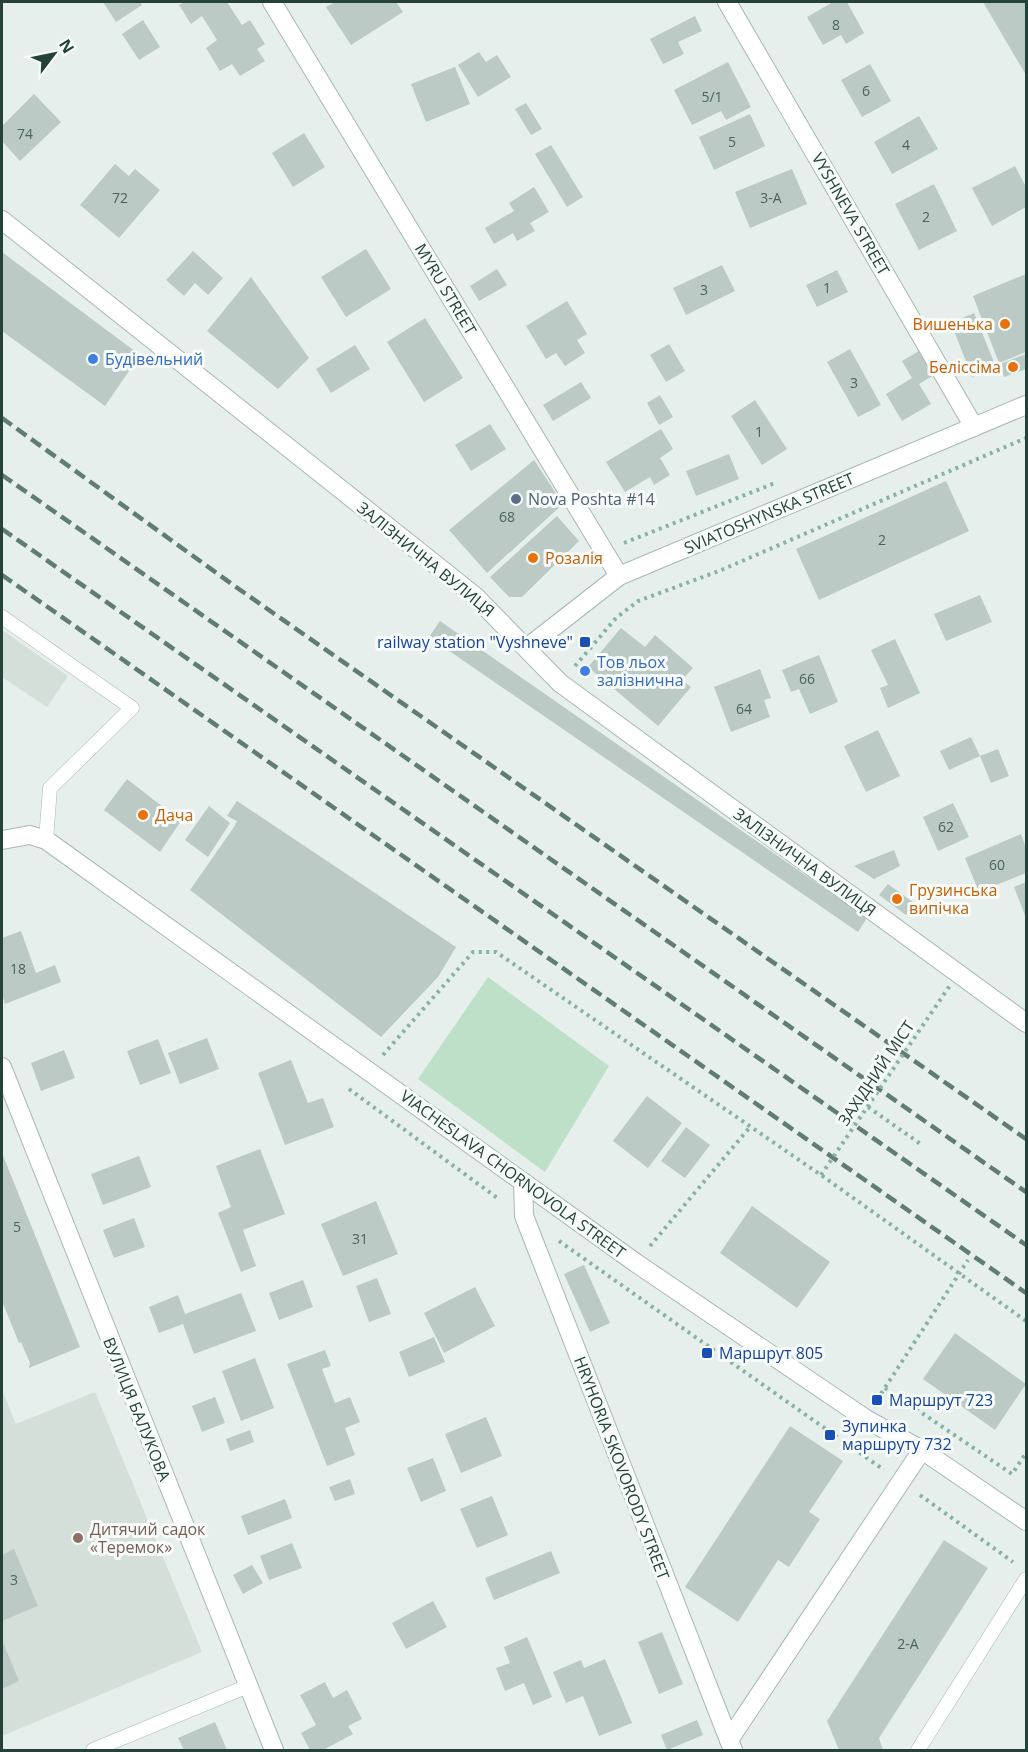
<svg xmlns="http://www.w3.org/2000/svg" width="1028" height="1752" viewBox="0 0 1028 1752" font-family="'Open Sans',sans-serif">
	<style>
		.built { fill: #d4dfda }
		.green { fill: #bfe0c8 }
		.building { fill: #bbcac4 }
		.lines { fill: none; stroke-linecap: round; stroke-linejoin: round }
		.service-casing { stroke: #a8b8b2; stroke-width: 15 }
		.minor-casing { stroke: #a8b8b2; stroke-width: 20 }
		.tertiary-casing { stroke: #a8b8b2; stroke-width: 20 }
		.path { stroke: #86b3a5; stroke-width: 4; stroke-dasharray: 3 4.5; stroke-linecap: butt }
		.service { stroke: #fff; stroke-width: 14 }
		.minor { stroke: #fff; stroke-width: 18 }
		.tertiary { stroke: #fff; stroke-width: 18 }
		.rail { stroke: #5f7d75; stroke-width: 4.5; stroke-dasharray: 12 6; stroke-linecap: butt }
		.path-bridge { stroke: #86b3a5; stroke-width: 4; stroke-dasharray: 3 4.5; stroke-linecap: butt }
		.food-dot { fill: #e8710a; stroke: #f7fbf9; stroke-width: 2 }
		.shop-dot { fill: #3f7fe0; stroke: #f7fbf9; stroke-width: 2 }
		.service-dot { fill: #5c6f8a; stroke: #f7fbf9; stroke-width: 2 }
		.transit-dot { fill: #1a4fb4; stroke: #f7fbf9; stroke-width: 2 }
		.education-dot { fill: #8d6e63; stroke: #f7fbf9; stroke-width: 2 }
		.labels { text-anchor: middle; stroke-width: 6; stroke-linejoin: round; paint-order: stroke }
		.number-label { font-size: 14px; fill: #4a645c }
		.street-label { font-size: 16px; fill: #24423a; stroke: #f7fbf9 }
		.food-label { font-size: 16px; fill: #c56008; stroke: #f7fbf9; text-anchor: start }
		.shop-label { font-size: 16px; fill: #366cbe; stroke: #f7fbf9; text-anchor: start }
		.service-label { font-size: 16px; fill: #4e5e75; stroke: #f7fbf9; text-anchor: start }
		.transit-label { font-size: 16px; fill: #164399; stroke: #f7fbf9; text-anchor: start }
		.education-label { font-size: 16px; fill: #785e54; stroke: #f7fbf9; text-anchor: start }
	</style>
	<rect width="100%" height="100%" fill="#e6efeb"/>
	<!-- built -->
	<path class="built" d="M2 630 68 676 47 707 2 677Z
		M2 1390 16 1424 95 1392 202 1652 2 1736Z"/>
	<!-- green -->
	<path class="green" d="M488 977 609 1066 545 1172 418 1079Z"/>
	<!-- building -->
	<path class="building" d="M103 2H140L142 5 116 22Z
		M185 2H227L242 25 250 20 265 44 257 49 265 61 240 76 232 64 220 71 206 48 217 40 202 16 191 24 179 5Z
		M335 2H396L403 12 351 45 326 7Z
		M833 2H847L864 33 846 44 841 35 823 45 807 17Z
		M983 2H1026V75Z
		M695 16 702 31 678 42 684 54 663 64 650 39Z
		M143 20 160 47 139 60 122 34Z
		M479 52 486 62 497 55 511 77 478 97 458 65Z
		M728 62 751 107 726 120 721 111 692 125 674 90Z
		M870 64 891 101 862 117 841 80Z
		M455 67 470 104 426 122 411 84Z
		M34 94 61 122 20 161 2 141V126Z
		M526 103 542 129 531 135 515 109Z
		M750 114 765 146 714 170 699 137Z
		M919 116 938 149 892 174 874 142Z
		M304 133 325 167 293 187 272 153Z
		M551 145 583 197 567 207 535 154Z
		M115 164 129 176 135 169 160 190 119 238 80 205Z
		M1015 166 1026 187V207L992 226 972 188Z
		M792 169 807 204 750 228 735 192Z
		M934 184 957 231 919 250 895 204Z
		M534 187 549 212 530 223 535 231 517 241 513 233 494 244 485 228 514 211 509 203Z
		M366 249 391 289 346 317 321 277Z
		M193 251 223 278 208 295 195 283 184 296 166 280Z
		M2 252 140 355 105 406 2 331Z
		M722 265 735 291 686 315 673 288Z
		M497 269 507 285 479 301 470 286Z
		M837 270 848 292 817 307 806 285Z
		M1026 274V352L999 363 973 296Z
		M251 277 309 358 278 389 207 331Z
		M567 301 587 334 577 340 585 353 565 366 556 353 546 359 526 326Z
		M974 313 996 367 972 377 951 323Z
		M425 318 463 378 424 402 387 342Z
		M669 344 685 371 666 382 650 355Z
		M355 345 370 369 331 393 316 369Z
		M850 349 881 405 858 417 827 362Z
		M919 351 934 375 919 384 931 404 902 421 886 394 912 378 902 361Z
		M1026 354V369L1004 377 1000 364Z
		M581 382 591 398 553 421 543 405Z
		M660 395 673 417 659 425 647 403Z
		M755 400 787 449 762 465 731 416Z
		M490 424 506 449 471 471 455 445Z
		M661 429 673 449 660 458 670 475 654 485 650 477 625 492 606 462Z
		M729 454 739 479 696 496 686 471Z
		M534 460 563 504 487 573 449 530Z
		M946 481 969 531 819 600 796 549Z
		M557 516 579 541 522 597H509L490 577Z
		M980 595 992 622 946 641 934 614Z
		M440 621 867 918 858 932 429 637Z
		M621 628 645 647 655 635 693 668 682 680 691 687 658 726 588 667Z
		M895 639 920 693 888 708 880 688 888 685 871 650Z
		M819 655 838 702 810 714 799 689 791 692 782 670Z
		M760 669 771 698 764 700 770 717 731 732 714 687Z
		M878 730 900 776 866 792 844 746Z
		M971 737 980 756 949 770 940 751Z
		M998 749 1009 776 991 783 980 756Z
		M127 779 181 821 160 852 104 810Z
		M237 801 456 947 438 977 381 1037 190 890 234 827 237 821 227 816Z
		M953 803 969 837 938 851 923 817Z
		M209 806 230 823 208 857 185 840Z
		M1021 834 1026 848V873L979 892 965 858Z
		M894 850 900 866 874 879 854 866Z
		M1026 882V918L1014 887Z
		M888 884 914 903 906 915 879 895Z
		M21 931 36 973 55 965 61 982 5 1004 2 994V938Z
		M207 1038 219 1069 180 1084 168 1053Z
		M158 1039 171 1073 140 1085 127 1051Z
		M64 1050 75 1078 41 1091 31 1063Z
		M291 1060 308 1103 323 1098 334 1127 285 1145 258 1073Z
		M647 1096 682 1123 648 1168 613 1141Z
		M686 1127 710 1145 685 1178 661 1161Z
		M260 1149 285 1214 243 1230 256 1266 241 1272 218 1213 231 1207 216 1166Z
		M2 1153 80 1347 29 1368 30 1363 21 1342 19 1343 2 1301Z
		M139 1156 151 1187 103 1205 91 1174Z
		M376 1201 398 1254 343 1276 321 1224Z
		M752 1206 830 1262 797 1308 720 1253Z
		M134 1218 145 1247 114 1258 103 1230Z
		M584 1265 610 1323 590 1332 564 1274Z
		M377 1278 391 1314 369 1322 356 1286Z
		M303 1280 313 1307 279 1320 269 1293Z
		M475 1287 495 1326 444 1353 424 1313Z
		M241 1293 256 1331 194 1354 183 1324 159 1333 149 1307 178 1295 185 1314Z
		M955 1333 1026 1384 995 1430 923 1379Z
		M434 1337 445 1362 409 1377 399 1352Z
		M325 1350 331 1366 322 1369 335 1403 350 1397 360 1422 345 1428 355 1455 327 1466 287 1364Z
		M255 1358 274 1408 241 1421 222 1371Z
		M215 1397 225 1423 202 1432 192 1406Z
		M486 1417 502 1456 461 1473 445 1434Z
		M790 1426 843 1461 809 1512 820 1519 789 1567 778 1560 738 1622 685 1587Z
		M250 1430 254 1442 230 1451 226 1439Z
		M433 1458 446 1491 421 1502 407 1468Z
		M350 1479 355 1494 335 1501 329 1487Z
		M492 1496 508 1535 477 1548 460 1509Z
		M285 1499 292 1518 248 1535 241 1516Z
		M944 1540 988 1568 879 1738 883 1750H839L827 1721Z
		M292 1543 302 1568 269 1580 260 1556Z
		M14 1549 38 1606 2 1621V1555Z
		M551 1551 560 1573 494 1600 485 1578Z
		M252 1565 263 1583 243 1594 233 1575Z
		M433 1601 447 1627 406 1649 392 1623Z
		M662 1632 683 1684 659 1694 638 1642Z
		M527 1637 552 1697 533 1705 524 1683 505 1691 496 1668 510 1663 504 1647Z
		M2 1640 19 1681 2 1689Z
		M605 1659 632 1723 599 1736 583 1696 566 1703 553 1672 581 1660 584 1668Z
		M325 1682 333 1698 347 1690 362 1719 348 1726 353 1734 323 1750H310L301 1733 316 1725 300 1695Z
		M697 1720 703 1735 667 1750 661 1735Z
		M215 1722 227 1750H184L178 1738Z"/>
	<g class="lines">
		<!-- service casing -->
		<g class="service-casing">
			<path id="service" d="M2 617 132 708 50 788 46 840
				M93 1750 248 1686
				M918 1750 1026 1579"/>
		</g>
		<!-- minor casing -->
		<g class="minor-casing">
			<path id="minor" d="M272 2 619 576
				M727 2 974 427
				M2 220 475 596 560 683 1026 1023
				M528 647 619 576 1026 405
				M2 1067 274 1750
				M523 1182 524 1216 729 1740"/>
		</g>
		<!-- tertiary casing -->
		<g class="tertiary-casing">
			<path id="tertiary" d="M2 840 30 835 46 840 636 1263 866 1419 922 1450 1026 1521
				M733 1750 729 1740 922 1450"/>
		</g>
		<!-- path -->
		<path class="path" d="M624 543 775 483
			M575 666 616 618 638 601 719 571 1026 438
			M383 1055 473 952H496L821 1175 1026 1321
			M349 1089 500 1200
			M868 1107 922 1145
			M559 1241 884 1470
			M650 1246 750 1127
			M885 1388 1012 1474 1026 1453
			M877 1400 968 1260
			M920 1495 1013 1562"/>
		<!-- service -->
		<use href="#service" class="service"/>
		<!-- minor -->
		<use href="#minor" class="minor"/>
		<!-- tertiary -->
		<use href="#tertiary" class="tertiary"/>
		<!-- rail -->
		<path class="rail" d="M2 418 236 587 1026 1139
			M2 475 1026 1192
			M2 529 1026 1245
			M2 575 1026 1293"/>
		<!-- path-bridge -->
		<path class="path-bridge" d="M821 1175 951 984"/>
	</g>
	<!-- markers -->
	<g class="food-dot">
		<circle cx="1005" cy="324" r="6"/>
		<circle cx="1013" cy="367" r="6"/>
		<circle cx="533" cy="558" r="6"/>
		<circle cx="143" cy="815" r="6"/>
		<circle cx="897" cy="899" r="6"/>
	</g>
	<g class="shop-dot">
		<circle cx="93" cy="359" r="6"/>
		<circle cx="585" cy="671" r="6"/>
	</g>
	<circle class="service-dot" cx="516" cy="499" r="6"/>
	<g class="transit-dot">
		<rect x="579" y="636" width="12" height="12" rx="3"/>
		<rect x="701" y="1347" width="12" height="12" rx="3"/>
		<rect x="871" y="1394" width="12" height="12" rx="3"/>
		<rect x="824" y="1429" width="12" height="12" rx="3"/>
	</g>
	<circle class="education-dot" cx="78" cy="1538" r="6"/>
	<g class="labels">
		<!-- number labels -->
		<g class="number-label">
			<text x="836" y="30">8</text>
			<text x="866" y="96">6</text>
			<text x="712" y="102">5/1</text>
			<text x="25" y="139">74</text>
			<text x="732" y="147">5</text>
			<text x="906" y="150">4</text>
			<text x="120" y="203">72</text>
			<text x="771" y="203">3-А</text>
			<text x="926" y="222">2</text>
			<text x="827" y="293">1</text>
			<text x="704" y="295">3</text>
			<text x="854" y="388">3</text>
			<text x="759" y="437">1</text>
			<text x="507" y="522">68</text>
			<text x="882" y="545">2</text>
			<text x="807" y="684">66</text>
			<text x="744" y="714">64</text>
			<text x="946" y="832">62</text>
			<text x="997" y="870">60</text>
			<text x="18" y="974">18</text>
			<text x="17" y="1232">5</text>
			<text x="360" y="1244">31</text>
			<text x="14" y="1585">3</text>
			<text x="908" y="1649">2-А</text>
		</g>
		<!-- street labels -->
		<g class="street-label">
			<text transform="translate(851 214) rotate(60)" y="6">VYSHNEVA STREET</text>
			<text transform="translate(446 289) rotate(59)" y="6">MYRU STREET</text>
			<text transform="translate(769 513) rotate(-23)" y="6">SVIATOSHYNSKA STREET</text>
			<text transform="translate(426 559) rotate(39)" y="6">ЗАЛІЗНИЧНА ВУЛИЦЯ</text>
			<text transform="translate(805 862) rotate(36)" y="6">ЗАЛІЗНИЧНА ВУЛИЦЯ</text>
			<text transform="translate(876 1073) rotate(-56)" y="6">ЗАХІДНИЙ МІСТ</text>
			<text transform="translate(513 1174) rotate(36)" y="6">VIACHESLAVA CHORNOVOLA STREET</text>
			<text transform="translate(137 1409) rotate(68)" y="6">ВУЛИЦЯ БАЛУКОВА</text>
			<text transform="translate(622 1468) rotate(69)" y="6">HRYHORIA SKOVORODY STREET</text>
		</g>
		<!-- food labels -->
		<g class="food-label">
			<text x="993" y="330" text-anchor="end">Вишенька</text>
			<text x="1001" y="373" text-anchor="end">Беліссіма</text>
			<text x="545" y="564">Розалія</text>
			<text x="155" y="821">Дача</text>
			<text x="909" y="896">Грузинська<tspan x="909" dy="18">випічка</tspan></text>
		</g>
		<!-- shop labels -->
		<g class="shop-label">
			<text x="105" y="365">Будівельний</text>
			<text x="597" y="668">Тов льох<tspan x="597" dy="18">залізнична</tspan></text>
		</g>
		<!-- service labels -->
		<g class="service-label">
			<text x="528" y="505">Nova Poshta #14</text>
		</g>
		<!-- transit labels -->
		<g class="transit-label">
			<text x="573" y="648" text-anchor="end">railway station "Vyshneve"</text>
			<text x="719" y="1359">Маршрут 805</text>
			<text x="889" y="1406">Маршрут 723</text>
			<text x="842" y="1432">Зупинка<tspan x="842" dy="18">маршруту 732</tspan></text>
		</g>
		<!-- education labels -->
		<g class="education-label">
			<text x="90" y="1535">Дитячий садок<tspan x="90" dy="18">«Теремок»</tspan></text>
		</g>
	</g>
	<!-- border -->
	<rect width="1028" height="1752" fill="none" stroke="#24423a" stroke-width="6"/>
	<!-- north arrow -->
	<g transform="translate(54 54) rotate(58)" stroke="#f7fbf9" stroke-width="4.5" paint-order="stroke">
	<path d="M0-4.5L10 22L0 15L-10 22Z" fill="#24423a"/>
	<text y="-9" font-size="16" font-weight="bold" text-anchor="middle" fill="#24423a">N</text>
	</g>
</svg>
